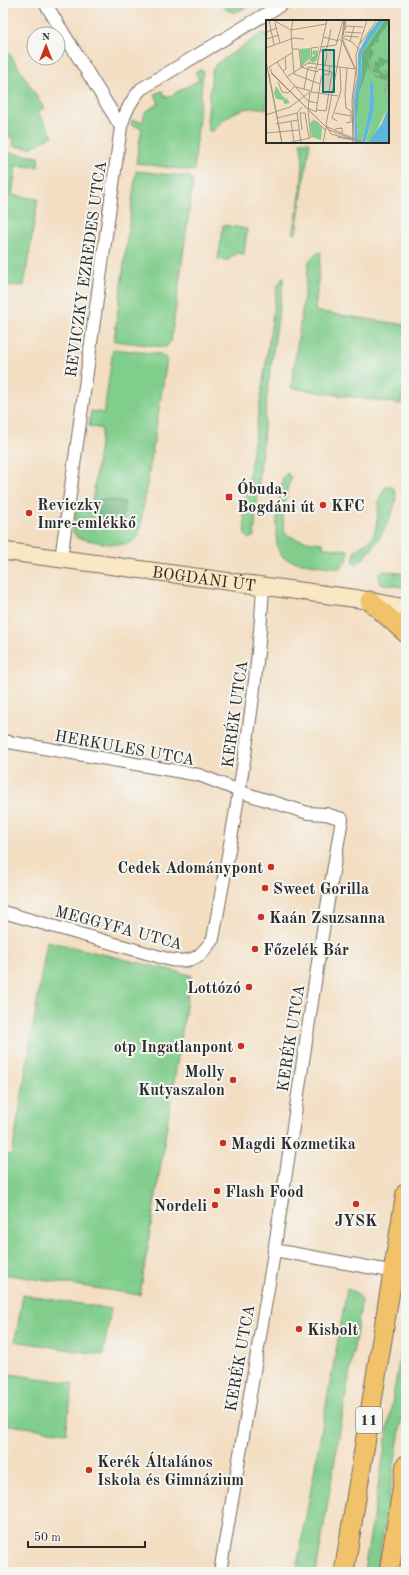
<svg xmlns="http://www.w3.org/2000/svg" width="409" height="1575" viewBox="0 0 409 1575" font-family="'Old Standard TT',serif">
	<style>
		.green { fill: #81ce8c; stroke: #567c5c }
		.forest { fill: #68b178; stroke: #4a6e52 }
		.lines { fill: none; stroke-linecap: round; stroke-linejoin: round }
		.street-casing { stroke: #716a60; stroke-width: 14 }
		.secondary-casing { stroke: #716a60; stroke-width: 19 }
		.primary-casing { stroke: #716a60; stroke-width: 21 }
		.street { stroke: #fff; stroke-width: 12 }
		.secondary { stroke: #fae7c3; stroke-width: 17 }
		.primary { stroke: #f2c26a; stroke-width: 19 }
		.poi-dot { fill: #c8321e; stroke: #f6f6f2; stroke-width: 1.5 }
		.labels { text-anchor: middle; stroke-width: 4; stroke-linejoin: round; paint-order: stroke }
		.shield { fill: #f6f6f2; stroke: #686867; stroke-width: 1 }
		.shield-label { font-size: 15px; font-weight: bold; fill: #2b2b2b }
		.street-label { font-size: 16px; fill: #2b2b2b; stroke: #f6f6f2 }
		.poi-label { font-size: 16px; font-weight: bold; fill: #2b2b2b; stroke: #f6f6f2; text-anchor: start }
		.inset-road { fill: none; stroke: #a39686; stroke-width: 1 }
		.view { fill: #0f766e; fill-opacity: 0.15; stroke: #0f766e; stroke-width: 2 }
		.inset-edge { fill: none; stroke: #2b2b2b; stroke-width: 2 }
	</style>
	<rect width="100%" height="100%" fill="#f6f6f2"/>
	<filter id="ink" filterUnits="userSpaceOnUse"><feTurbulence type="fractalNoise" baseFrequency=".025" numOctaves="2"/><feDisplacementMap in="SourceGraphic" scale="8" xChannelSelector="R" yChannelSelector="G"/><feConvolveMatrix kernelMatrix="1 2 1 2 8 2 1 2 1" color-interpolation-filters="sRGB"/></filter>
	<filter id="wash" filterUnits="userSpaceOnUse"><feTurbulence type="fractalNoise" baseFrequency=".012" numOctaves="4" result="noise"/><feDisplacementMap in="SourceGraphic" scale="16" xChannelSelector="R" yChannelSelector="G"/><feGaussianBlur stdDeviation="0.9" result="paint"/><feColorMatrix in="noise" values="0 0 0 0 0 0 0 0 0 0 0 0 0 0 0 0 0 1.4 0 .05"/><feComposite in="paint" operator="in"/></filter>
	<g filter="url(#wash)">
		<rect width="100%" height="100%" fill="#f3dec2"/>
		<!-- green -->
		<path class="green" d="M220 3H253C241 11 231 18 220 3Z
			M263 33 267 35V109C245 104 226 114 213 131H209L207 122 212 71 216 64Z
			M3 43 44 108 38 112 53 136 30 148 14 146 13 138 3 134Z
			M201 70 203 71 194 171 136 163 142 128 131 125 132 120 143 122 145 112 159 103 155 94 162 91 166 98 199 80 195 72Z
			M300 142H310L309 148 296 233 293 234C298 207 307 168 300 142Z
			M3 152 39 157 38 167 16 166 12 195 38 199 24 286 3 285Z
			M136 171 190 177 193 183 171 341 166 347 114 341Z
			M223 225 247 229 244 254 237 253 228 260 218 259Z
			M321 252 315 311 406 325V371L401 404 291 388 309 261 314 255Z
			M284 276 268 385 254 536 249 539 245 535 244 510 277 287Z
			M113 349 160 354 167 359 139 535C131 553 92 540 77 538L73 532 76 512 79 510 91 511 102 429 89 426 91 411 104 413Z
			M287 473 291 478 287 489 283 517 284 532C296 542 309 541 323 543V548L348 550C349 559 346 565 338 568 326 566 291 563 283 557 269 547 281 493 283 477Z
			M391 486C409 496 371 558 355 565L353 563 355 550C361 546 367 543 371 538 382 524 373 501 386 487Z
			M384 571 406 574V588L380 583 379 573Z
			M47 941 191 975 140 1295 3 1274V1154L12 1155Z
			M347 1289 355 1292 362 1300 316 1572H296Z
			M23 1295 111 1309 103 1355 15 1341Z
			M406 1319V1393L377 1572H364Z
			M3 1373 73 1383 66 1433 3 1424Z"/>
		<!-- forest -->
		<path class="forest" d="M100 499 125 502 122 522 98 519Z"/>
	</g>
	<g filter="url(#ink)">
		<g class="lines">
			<!-- street casing -->
			<g class="street-casing">
				<path id="street" d="M45 3 121 127 61 559
					M121 127C125 112 130 101 141 89L284 3
					M3 741 199 775 250 795 308 813 326 814 342 819 322 936 272 1265 220 1572
					M3 912 171 960C194 963 200 957 213 939 234 822 257 705 263 586
					M274 1250 406 1274"/>
			</g>
			<!-- secondary casing -->
			<g class="secondary-casing">
				<g id="secondary">
					<path id="s1" d="M3 551 359 599 406 608"/>
				</g>
			</g>
			<!-- primary casing -->
			<g class="primary-casing">
				<path id="primary" d="M370 601 406 633
					M344 1572 406 1193
					M389 1572 406 1465"/>
			</g>
			<!-- street -->
			<use href="#street" class="street"/>
			<!-- secondary -->
			<use href="#secondary" class="secondary"/>
			<!-- primary -->
			<use href="#primary" class="primary"/>
		</g>
	</g>
	<!-- markers -->
	<g class="poi-dot">
		<rect x="225" y="493" width="8" height="8" rx="2"/>
		<circle cx="323" cy="505" r="4"/>
		<circle cx="29" cy="513" r="4"/>
		<circle cx="271" cy="867" r="4"/>
		<circle cx="265" cy="888" r="4"/>
		<circle cx="261" cy="917" r="4"/>
		<circle cx="255" cy="949" r="4"/>
		<circle cx="249" cy="987" r="4"/>
		<circle cx="241" cy="1046" r="4"/>
		<circle cx="233" cy="1080" r="4"/>
		<circle cx="223" cy="1143" r="4"/>
		<circle cx="217" cy="1191" r="4"/>
		<circle cx="356" cy="1204" r="4"/>
		<circle cx="215" cy="1205" r="4"/>
		<circle cx="299" cy="1329" r="4"/>
		<circle cx="89" cy="1470" r="4"/>
	</g>
	<g class="labels">
		<!-- shield labels -->
		<rect class="shield" x="356" y="1407" width="26" height="26" rx="3"/>
		<g class="shield-label">
			<text x="369" y="1425">11</text>
		</g>
		<!-- street labels -->
		<g class="street-label">
			<text transform="translate(85 269) rotate(-82)" y="6">REVICZKY EZREDES UTCA</text>
			<text dy="6" stroke="none"><textPath href="#s1" startOffset="203">BOGDÁNI ÚT</textPath></text>
			<text transform="translate(234 714) rotate(-82)" y="6">KERÉK UTCA</text>
			<text transform="translate(125 747) rotate(10)" y="6">HERKULES UTCA</text>
			<text transform="translate(119 927) rotate(15)" y="6">MEGGYFA UTCA</text>
			<text transform="translate(290 1038) rotate(-81)" y="6">KERÉK UTCA</text>
			<text transform="translate(239 1358) rotate(-80)" y="6">KERÉK UTCA</text>
		</g>
		<!-- poi labels -->
		<g class="poi-label">
			<text x="237" y="494">Óbuda,<tspan x="237" dy="18">Bogdáni út</tspan></text>
			<text x="37" y="510">Reviczky<tspan x="37" dy="18">Imre-emlékkő</tspan></text>
			<text x="331" y="511">KFC</text>
			<text x="263" y="873" text-anchor="end">Cedek Adománypont</text>
			<text x="273" y="894">Sweet Gorilla</text>
			<text x="269" y="923">Kaán Zsuzsanna</text>
			<text x="263" y="955">Főzelék Bár</text>
			<text x="241" y="993" text-anchor="end">Lottózó</text>
			<text x="233" y="1052" text-anchor="end">otp Ingatlanpont</text>
			<text x="225" y="1077" text-anchor="end">Molly<tspan x="225" dy="18">Kutyaszalon</tspan></text>
			<text x="231" y="1149">Magdi Kozmetika</text>
			<text x="225" y="1197">Flash Food</text>
			<text x="207" y="1211" text-anchor="end">Nordeli</text>
			<text x="356" y="1226" text-anchor="middle">JYSK</text>
			<text x="307" y="1335">Kisbolt</text>
			<text x="97" y="1467">Kerék Általános<tspan x="97" dy="18">Iskola és Gimnázium</tspan></text>
		</g>
	</g>
	<!-- overview -->
	<g transform="translate(266 20)">
		<rect width="123" height="123" fill="#f3dec2"/>
		<path d="M118 0H123V85L106 120 100 123 108 89 104 63 103 90 96 123H92L90 87 96 56 95 36 102 21ZM44 28 45 39 49 35 46 34 47 30 52 31V28H53L51 40 47 43 43 39 35 47 34 29ZM10 66 17 77H19L18 80 23 77 21 79 24 83 18 84 17 80 10 79 8 73ZM44 95 56 108 55 120 46 117 44 103 47 102H44L48 100Z" fill="#81ce8c"/>
		<path d="M119 0H123V3L113 16 112 23 109 22V25L105 27 108 33 104 40 97 33ZM96 33 102 39 106 55 102 47 93 73 90 102 89 86 96 57ZM114 37 123 41V47L120 42 117 46 113 44 116 47 112 48 118 55 120 52 117 50 121 51V54L123 51V58L120 60 110 56 108 54 112 56 115 55 107 51 106 48 109 49 108 41 114 43 111 41Z" fill="#68b178"/>
		<path d="M113 0H118L103 21 95 36 96 56 90 87 92 123H89L88 80 92 57V33L102 14ZM104 63H107L108 89 100 121 96 123 103 90ZM123 85V123H102L116 103Z" fill="#5fb6dc"/>
		<path class="inset-road" d="M3 0 8 25M7 0 25 10 60 4M27 0 25 12 28 54 54 64M61 0 45 72 72 76M78 0 76 18 90 50 86 80 87 123M80 0 60 105 65 114 84 119M9 3 14 23M79 10 80 6 97 7M79 12 95 13M77 14 79 0M78 16 93 17M57 17 73 21M0 18 1 12 11 8M77 18 86 22 105 42 109 56 123 61M0 19 13 15M84 21 88 7M94 24 111 0M55 27 70 25 77 0M0 28 28 18 38 19M26 29H33L35 47 51 52 53 49 66 52 60 91 50 90M58 29 61 34 59 45M53 32 61 28 65 9M46 38 45 28 53 27M0 41 16 123M11 42 21 57 42 81 51 83M42 43 89 49 76 21 73 19M42 43 52 34M74 47 75 71M4 51 59 106 98 123M6 51 3 47 26 33M17 51 20 49 19 37M5 53 63 110 97 123M3 54 16 123M21 57 42 43M12 62 16 72 22 73 29 66M30 67 45 71M38 69 42 47 51 48M44 72 42 90 45 118M118 73 123 62M42 88 50 92 55 58 57 54 63 55 64 46M34 93H39L43 118M34 93 36 110M69 93 85 96M0 95 24 87 44 72M11 98 31 93M50 101 59 110M71 101 66 98 75 71M25 102 28 122M80 103 85 102V91L80 88 79 75 81 48M10 104 32 100M69 109 76 108V113M0 113 33 110M71 117 87 120M21 123 44 118M35 123 31 93 36 87M57 123 60 108M88 123 87 79 91 59 90 35 101 0"/>
		<path class="view" d="M57 30H68V72H57Z"/>
		<rect width="123" height="123" class="inset-edge"/>
	</g>
	<!-- margin -->
	<rect width="409" height="1575" fill="none" stroke="#f6f6f2" stroke-width="16"/>
	<!-- north arrow -->
	<g transform="translate(46 46)"><circle r="19" fill="#f6f6f2" stroke="#a5a5a2"/>
	<path d="M0-3L7 15L0 10L-7 15Z" fill="#c8321e"/>
	<text y="-6" font-size="11" font-weight="bold" text-anchor="middle" fill="#2b2b2b">N</text>
	</g>
	<!-- scale -->
	<path d="M28 1541v6h117v-6" fill="none" stroke="#2b2b2b" stroke-width="2"/>
	<text x="34" y="1541" font-size="12" fill="#2b2b2b" stroke="#f6f6f2" stroke-width="3" paint-order="stroke">50 m</text>
</svg>
